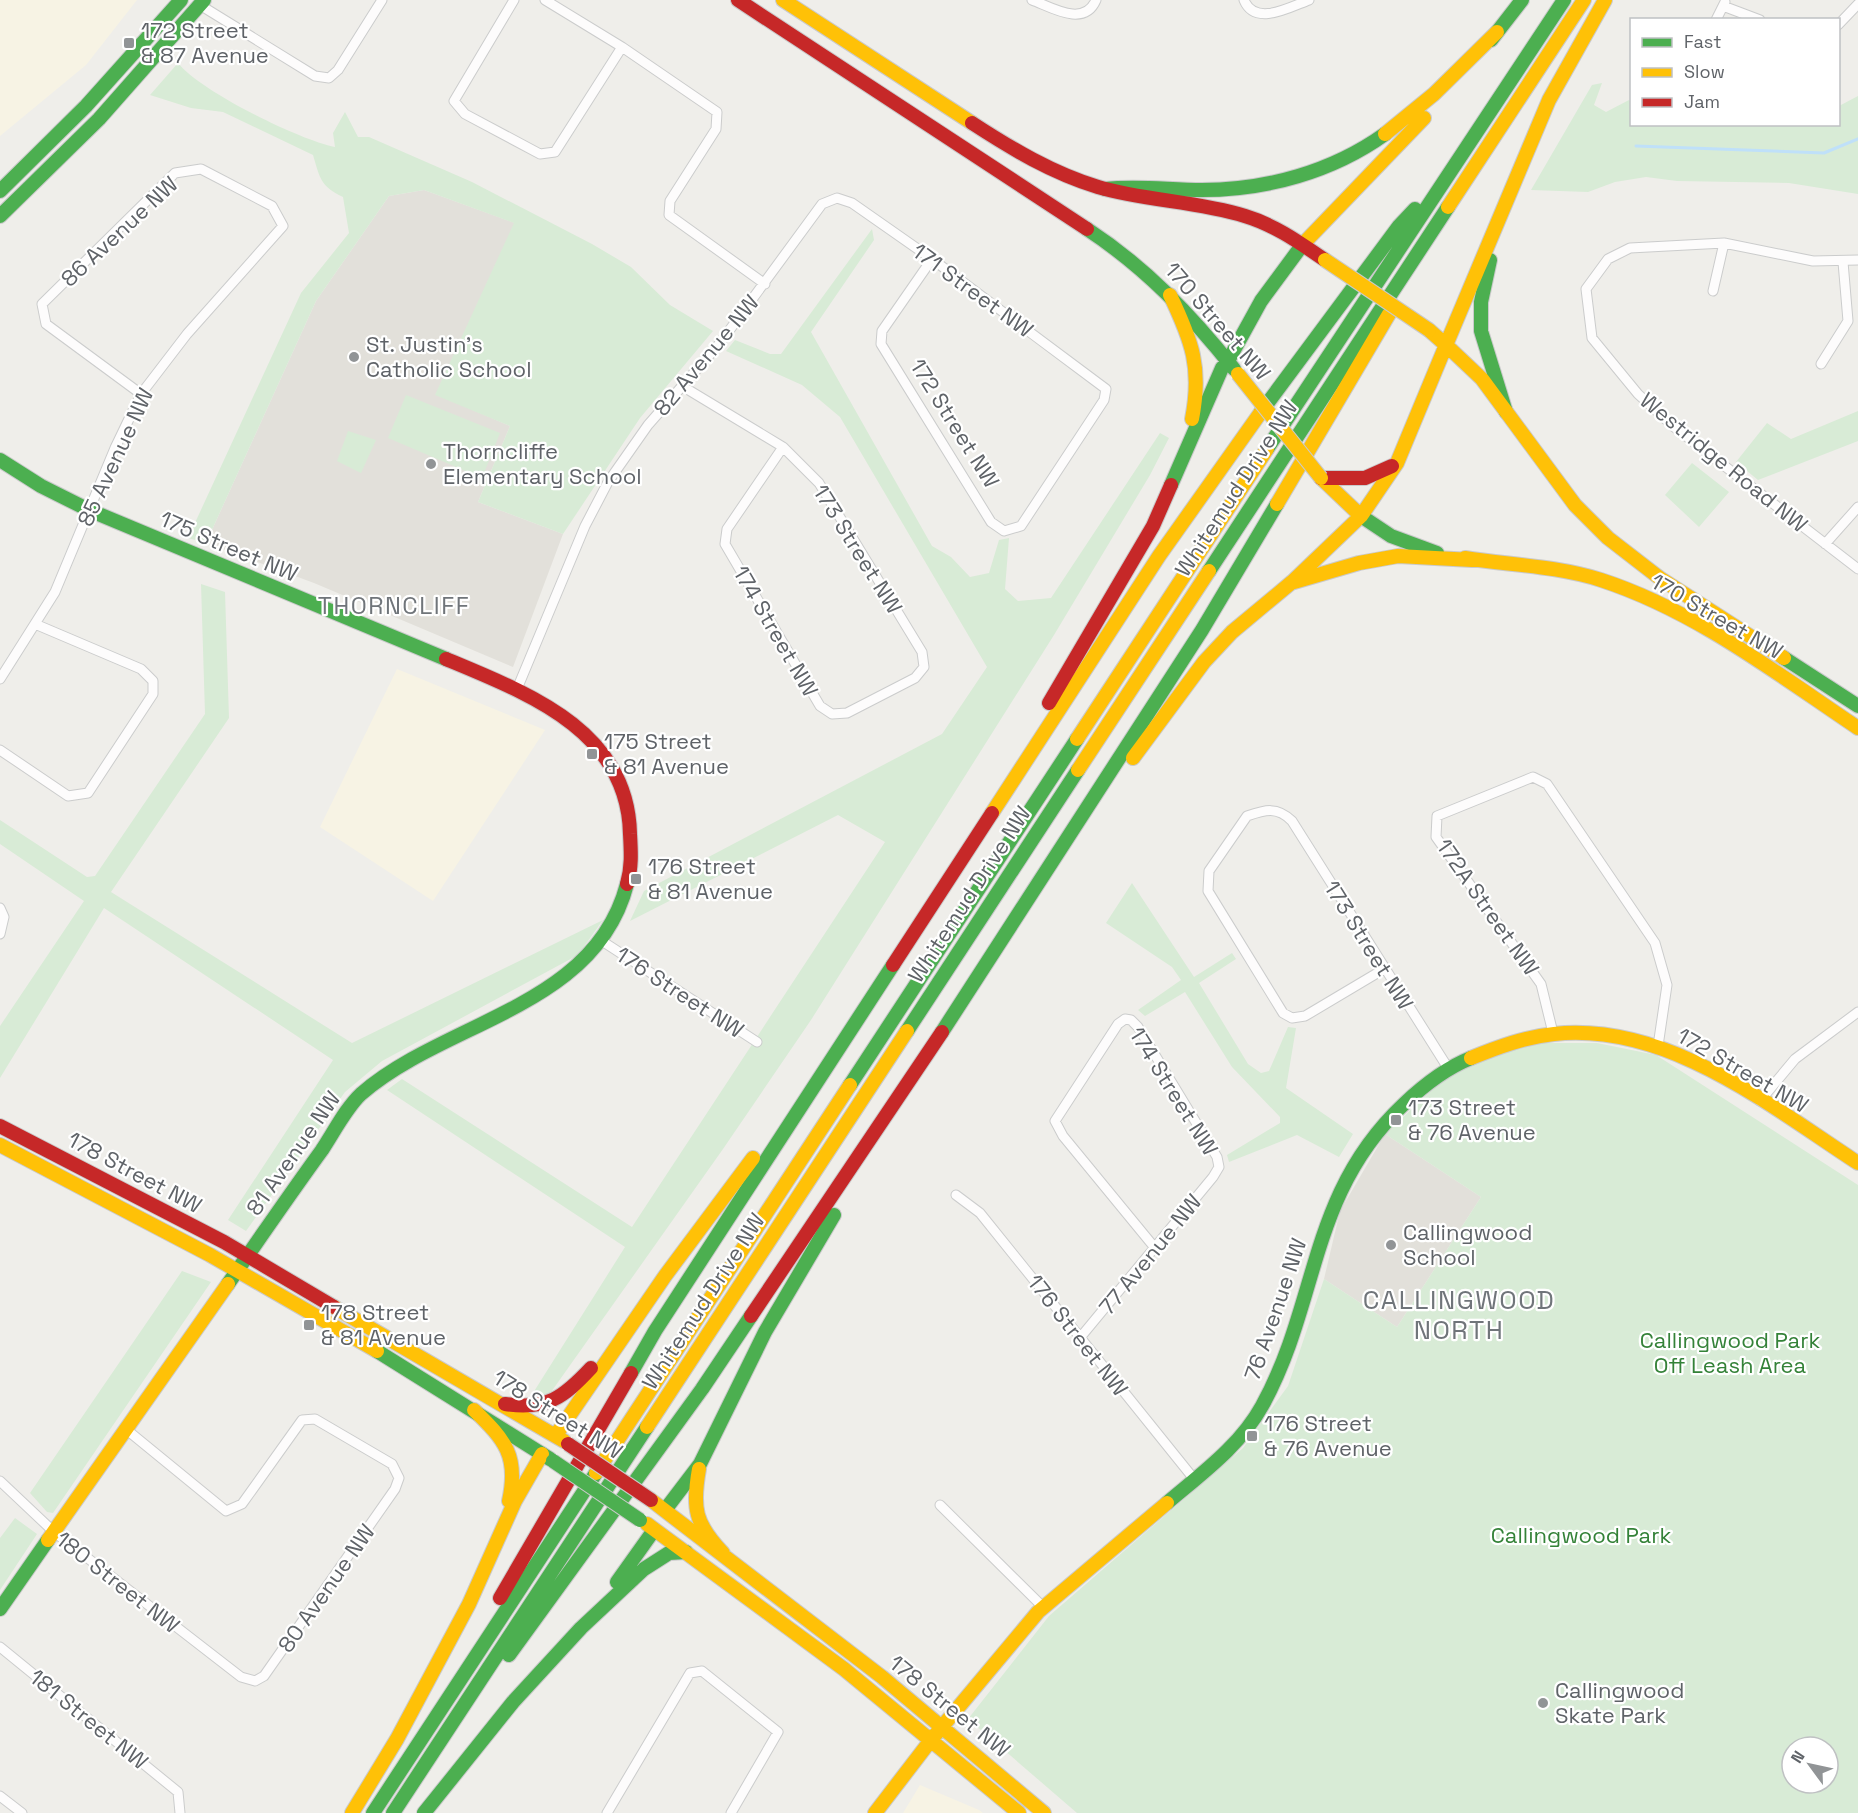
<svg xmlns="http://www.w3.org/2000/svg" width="1858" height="1813" viewBox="0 0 1858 1813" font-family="'Space Grotesk',sans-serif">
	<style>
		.commercial { fill: #f7f3e4 }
		.education { fill: #e2e0da }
		.green { fill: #d8ebd6; fill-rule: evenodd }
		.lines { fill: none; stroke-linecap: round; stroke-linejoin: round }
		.stream { stroke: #bfe0f9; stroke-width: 3 }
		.street-casing { stroke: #cbcccc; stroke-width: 11 }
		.fast-casing { stroke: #cacacb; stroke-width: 16 }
		.slow-casing { stroke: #cacacb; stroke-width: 16 }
		.jam-casing { stroke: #cacacb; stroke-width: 16 }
		.street { stroke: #fdfcfc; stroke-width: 9 }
		.fast { stroke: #4caf50; stroke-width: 14 }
		.slow { stroke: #ffc107; stroke-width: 14 }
		.jam { stroke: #c62828; stroke-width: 14 }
		.fast-bridge-casing { stroke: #cacacb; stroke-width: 16; stroke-linecap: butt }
		.slow-bridge-casing { stroke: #cacacb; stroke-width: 16; stroke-linecap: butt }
		.jam-bridge-casing { stroke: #cacacb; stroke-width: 16; stroke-linecap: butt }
		.fast-bridge { stroke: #4caf50; stroke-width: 14 }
		.slow-bridge { stroke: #ffc107; stroke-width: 14 }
		.jam-bridge { stroke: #c62828; stroke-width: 14 }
		.poi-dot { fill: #919496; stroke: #fff; stroke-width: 2 }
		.labels { text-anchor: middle; stroke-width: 4.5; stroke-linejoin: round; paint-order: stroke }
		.poi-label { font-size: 22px; fill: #5f6368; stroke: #fff; text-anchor: start }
		.street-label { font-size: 22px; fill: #5f6368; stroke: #fff }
		.park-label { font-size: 22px; fill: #348238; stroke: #fff }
		.neighbourhood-label { font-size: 24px; letter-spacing: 1.5px; fill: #70757a; stroke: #fff }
		.quarter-label { font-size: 26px; letter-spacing: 1.5px; fill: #70757a; stroke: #fff }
	</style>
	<rect width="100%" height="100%" fill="#efeeea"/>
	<!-- commercial -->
	<path class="commercial" d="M0 0H137L86 65 0 136Z
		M397 669 545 730 433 901 320 827Z
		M920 1785 979 1810 983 1813H903Z"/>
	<!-- education -->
	<path class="education" d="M424 190 515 223 436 394 510 426 478 502 563 534 513 667 314 583 206 543 316 301 389 196Z
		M1385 1134 1481 1197 1397 1327 1324 1279 1340 1211Z"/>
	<!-- green -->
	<path class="green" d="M178 63C200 91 299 140 335 147L333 133 345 112 358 137H369L472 182 592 244 631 267 670 305 713 331 640 418 563 534 478 502 510 426 435 395 514 223 424 190 389 196 316 301 206 543 188 538 301 293 349 233 343 197C320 186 320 178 313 155L223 112 191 108 150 95Z
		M1602 83 1594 105 1606 112 1629 100 1631 103 1632 124H1838L1839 106 1858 96V194L1789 183 1677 181 1646 177 1615 182 1588 192 1531 190 1592 85Z
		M872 229 874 240 811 332 932 546 951 557 970 577 989 573 999 540 1009 538 1005 589 1018 601 1051 598 1160 433 1169 438 1150 475 1054 635 811 1020 723 1149 549 1395 533 1393 625 1247 387 1090 402 1079 632 1227 885 842 838 815 630 921 644 891 942 734 987 667 840 417 802 385 726 351 735 340 770 354H781Z
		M406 395 500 433 482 478 388 438Z
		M1858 411V441L1758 480 1736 462 1767 423 1791 439Z
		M348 431 376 440 361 473 337 461Z
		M1692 463 1729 492 1699 527 1665 495Z
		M201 584 225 592 229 718 111 892 352 1043 603 920 578 955 382 1061 345 1092 246 1231 228 1220 333 1060 104 908 0 1078V1026L84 901 0 844V820L87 877 95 876 205 714Z
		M1132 883 1194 977 1232 953 1236 959 1199 983 1248 1064 1261 1073 1269 1071 1288 1027 1296 1028 1286 1088 1353 1134 1339 1157 1297 1135 1229 1162 1227 1155 1280 1123V1117L1232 1067 1185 992 1145 1016 1138 1010 1181 980 1172 967 1106 923Z
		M1519 1043H1597L1656 1055 1858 1185V1813H1077L968 1719 1049 1616 1243 1448 1288 1386 1324 1279 1397 1327 1481 1197 1385 1134 1447 1076ZM1792 1747H1828V1783H1792Z
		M182 1271 211 1282 53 1513 47 1512 30 1493Z
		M15 1518 37 1534 0 1590V1538Z"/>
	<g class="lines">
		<!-- stream -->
		<path class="stream" d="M1636 146 1824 153 1858 139"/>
		<!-- street casing -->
		<g class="street-casing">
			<path id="street" d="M514 0 454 101 465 114 540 154 555 152 622 47
				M545 0 622 47 717 112 716 129 670 201 669 215 765 284
				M1032 0C1051 7 1084 28 1096 0
				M1244 0C1255 27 1290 7 1309 0
				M200 5 315 76 329 78 338 70 382 0
				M1723 6 1760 20
				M1716 20 1725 2
				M1838 25 1858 4
				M1858 260 1813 261 1724 243 1630 248 1608 259 1586 289 1592 338 1638 394 1674 427 1858 569
				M1713 291 1724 243
				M1821 364 1848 321 1843 262
				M682 386 783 447 819 483 922 652 924 667 915 678 847 713 832 714 820 706 725 544 727 529 783 447
				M1825 544 1858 507
				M0 679 55 592 115 448 141 394 187 334 283 226 272 206 201 169 175 173 42 304 46 324 141 394
				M517 689 585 526 608 482 648 425 720 343 822 204 837 198 852 203 932 259 1106 389 1104 400 1021 526 1004 531 991 522 881 344 882 331 932 259
				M0 750 68 796 88 793 153 694V681L141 669 35 624
				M0 908 4 917 0 934
				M602 941 757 1042
				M1384 969 1305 1016 1292 1018 1283 1013 1208 891 1209 871 1247 816C1265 810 1277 806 1292 821L1448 1068
				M1553 1033 1541 984 1436 837 1437 816 1533 777 1547 784 1655 943 1667 985 1658 1046
				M1760 1101 1795 1059 1858 1012
				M956 1195 980 1213 1194 1479
				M1079 1339 1213 1177 1219 1167 1217 1157 1138 1027 1131 1020 1125 1019 1118 1024 1055 1121 1063 1136 1155 1248
				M0 1481 54 1532 241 1677 255 1681 264 1676 395 1489 399 1478 392 1464 315 1419 302 1420 242 1504 226 1511 127 1430
				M940 1505 1043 1607
				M0 1647 178 1792 180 1813
				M0 1796 22 1813
				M607 1813 690 1673 702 1671 778 1732 731 1813"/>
		</g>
		<!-- fast casing -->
		<g class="fast-casing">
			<path id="fast" d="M1491 40 1522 0
				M1105 189C1138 185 1169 190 1202 190 1266 190 1332 172 1385 134
				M0 191 86 106 181 0
				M0 216 99 119 204 0
				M1087 229C1145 267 1191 315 1234 369
				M1490 260 1481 302V331L1506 412
				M1228 361 1261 301 1303 244
				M1261 412 1399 226 1415 209
				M1267 449 1564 0
				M0 460 41 486 89 510 446 659
				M1171 485 1222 368 1228 361
				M1361 516 1391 536 1437 553
				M1209 571 1448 207
				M1784 658 1858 706
				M907 1031 1078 770
				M942 1032 1202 630 1277 504
				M850 1085 1077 739
				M228 1284C259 1239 290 1194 322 1150 334 1132 346 1108 361 1094 446 1020 595 1008 627 884
				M377 1351 550 1459
				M631 1373 655 1331 893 965
				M1167 1503C1201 1474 1240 1446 1262 1406 1320 1301 1308 1194 1404 1104 1423 1086 1446 1068 1471 1058
				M665 1510 700 1464 765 1332 834 1215
				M617 1582 654 1530
				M0 1609 48 1540
				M509 1655 702 1389 751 1316
				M373 1813 596 1473
				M393 1813 647 1427
				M424 1813 513 1702 581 1628 644 1569 669 1553 686 1552"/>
		</g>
		<!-- slow casing -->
		<g class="slow-casing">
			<path id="slow" d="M783 0 972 123
				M1385 134 1434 94 1497 32
				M1448 207 1584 0
				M1303 244 1424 118
				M1170 295C1192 341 1202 368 1192 419
				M1446 345 1482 379 1575 505 1608 538 1661 579 1784 658
				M1446 345 1549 100 1605 0
				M1321 478 1361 516 1397 463 1446 345 1429 330
				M1277 504 1389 314
				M1465 558C1510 565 1557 566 1601 580 1696 611 1776 673 1858 728
				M1294 582 1359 563 1398 556 1472 560
				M1077 739 1267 449
				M1133 758 1204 662 1232 632 1292 582 1361 516
				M1078 770 1209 571
				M992 813 1159 556 1261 412
				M1471 1058C1498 1047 1525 1037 1554 1034 1667 1022 1769 1105 1858 1163
				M0 1145 210 1255 377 1351
				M334 1307 564 1441
				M474 1410C505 1440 519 1456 509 1501
				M647 1427 907 1031
				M556 1435 665 1276 753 1158
				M699 1469C692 1508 695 1524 723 1553
				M596 1473 850 1085
				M651 1500 882 1677 1044 1813
				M647 1524 844 1669 1019 1813
				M48 1540 228 1284
				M352 1813 397 1739 469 1604 515 1501 542 1454
				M875 1813 931 1740 1038 1612 1167 1503"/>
		</g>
		<!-- jam casing -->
		<g class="jam-casing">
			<path id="jam" d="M738 0 1087 229
				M972 123C1012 149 1052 173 1098 187 1146 201 1197 201 1245 216 1275 225 1300 243 1325 260
				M1321 478H1365L1392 466
				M446 659C527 693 628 730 630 834 631 852 632 867 627 884
				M1049 703 1153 526 1171 485
				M893 965 992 813
				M0 1126 224 1242 334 1307
				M751 1316 942 1032
				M505 1404C547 1410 563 1398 591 1368
				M500 1598 631 1373"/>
		</g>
		<!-- street -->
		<use href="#street" class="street"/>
		<!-- fast -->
		<use href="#fast" class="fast"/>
		<!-- slow -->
		<use href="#slow" class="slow"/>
		<!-- jam -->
		<use href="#jam" class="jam"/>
		<!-- fast-bridge casing -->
		<g class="fast-bridge-casing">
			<path id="fast-bridge" d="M553 1461 640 1520"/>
		</g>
		<!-- slow-bridge casing -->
		<g class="slow-bridge-casing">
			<path id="slow-bridge" d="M1325 260 1429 330
				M1238 374 1321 478"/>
		</g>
		<!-- jam-bridge casing -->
		<g class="jam-bridge-casing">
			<path id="jam-bridge" d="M568 1444 651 1500"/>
		</g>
		<!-- fast-bridge -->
		<use href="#fast-bridge" class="fast-bridge"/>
		<!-- slow-bridge -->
		<use href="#slow-bridge" class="slow-bridge"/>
		<!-- jam-bridge -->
		<use href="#jam-bridge" class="jam-bridge"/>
	</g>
	<!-- markers -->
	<g class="poi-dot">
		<rect x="123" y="37" width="12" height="12" rx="3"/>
		<circle cx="354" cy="357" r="6"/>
		<circle cx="431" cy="464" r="6"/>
		<rect x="586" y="748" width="12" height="12" rx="3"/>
		<rect x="630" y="873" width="12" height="12" rx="3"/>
		<rect x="1390" y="1114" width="12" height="12" rx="3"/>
		<circle cx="1391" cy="1245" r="6"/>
		<rect x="303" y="1319" width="12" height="12" rx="3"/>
		<rect x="1246" y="1430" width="12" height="12" rx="3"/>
		<circle cx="1543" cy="1703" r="6"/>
	</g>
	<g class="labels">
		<!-- poi labels -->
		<g class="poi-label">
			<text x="141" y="38">172 Street<tspan x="141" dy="25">&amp; 87 Avenue</tspan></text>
			<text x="366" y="352">St. Justin’s<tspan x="366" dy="25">Catholic School</tspan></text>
			<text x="443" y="459">Thorncliffe<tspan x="443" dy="25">Elementary School</tspan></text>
			<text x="604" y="749">175 Street<tspan x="604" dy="25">&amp; 81 Avenue</tspan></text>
			<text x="648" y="874">176 Street<tspan x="648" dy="25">&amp; 81 Avenue</tspan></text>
			<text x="1408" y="1115">173 Street<tspan x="1408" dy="25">&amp; 76 Avenue</tspan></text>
			<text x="1403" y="1240">Callingwood<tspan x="1403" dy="25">School</tspan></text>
			<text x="321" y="1320">178 Street<tspan x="321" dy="25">&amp; 81 Avenue</tspan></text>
			<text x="1264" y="1431">176 Street<tspan x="1264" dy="25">&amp; 76 Avenue</tspan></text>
			<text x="1555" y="1698">Callingwood<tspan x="1555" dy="25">Skate Park</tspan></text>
		</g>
		<!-- street labels -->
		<g class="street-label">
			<text transform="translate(119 231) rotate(-43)" y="8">86 Avenue NW</text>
			<text transform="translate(973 290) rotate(36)" y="8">171 Street NW</text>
			<text transform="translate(1218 321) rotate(49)" y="8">170 Street NW</text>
			<text transform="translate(706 355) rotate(-50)" y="8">82 Avenue NW</text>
			<text transform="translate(955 423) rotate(58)" y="8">172 Street NW</text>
			<text transform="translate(115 457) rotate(-65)" y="8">85 Avenue NW</text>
			<text transform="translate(1724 462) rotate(39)" y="8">Westridge Road NW</text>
			<text transform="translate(1236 488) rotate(-57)" y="8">Whitemud Drive NW</text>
			<text transform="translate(229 546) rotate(23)" y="8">175 Street NW</text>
			<text transform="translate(858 549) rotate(58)" y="8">173 Street NW</text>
			<text transform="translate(1717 616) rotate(30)" y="8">170 Street NW</text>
			<text transform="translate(776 631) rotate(60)" y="8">174 Street NW</text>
			<text transform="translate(969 894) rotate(-57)" y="8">Whitemud Drive NW</text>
			<text transform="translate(1488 907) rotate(55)" y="8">172A Street NW</text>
			<text transform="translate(1369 945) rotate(58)" y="8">173 Street NW</text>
			<text transform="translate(680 992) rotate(33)" y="8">176 Street NW</text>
			<text transform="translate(1743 1070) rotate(30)" y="8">172 Street NW</text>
			<text transform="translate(1174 1091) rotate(58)" y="8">174 Street NW</text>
			<text transform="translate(293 1153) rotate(-55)" y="8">81 Avenue NW</text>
			<text transform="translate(135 1172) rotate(28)" y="8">178 Street NW</text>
			<text transform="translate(1150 1254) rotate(-51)" y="8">77 Avenue NW</text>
			<text transform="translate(703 1301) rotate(-57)" y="8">Whitemud Drive NW</text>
			<text transform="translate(1275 1309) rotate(-71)" y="8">76 Avenue NW</text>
			<text transform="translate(1078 1335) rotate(52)" y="8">176 Street NW</text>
			<text transform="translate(558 1414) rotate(32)" y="8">178 Street NW</text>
			<text transform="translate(118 1582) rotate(38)" y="8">180 Street NW</text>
			<text transform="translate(326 1588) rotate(-55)" y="8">80 Avenue NW</text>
			<text transform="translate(950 1706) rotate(39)" y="8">178 Street NW</text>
			<text transform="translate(89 1719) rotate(39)" y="8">181 Street NW</text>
		</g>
		<!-- park labels -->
		<g class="park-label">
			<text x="1730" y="1348">Callingwood Park<tspan x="1730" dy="25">Off Leash Area</tspan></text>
			<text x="1581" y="1543">Callingwood Park</text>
		</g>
		<!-- neighbourhood labels -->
		<g class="neighbourhood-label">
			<text x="394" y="614">THORNCLIFF</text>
		</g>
		<!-- quarter labels -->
		<g class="quarter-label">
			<text x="1459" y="1309">CALLINGWOOD<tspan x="1459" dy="30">NORTH</tspan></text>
		</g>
	</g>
	<!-- legend -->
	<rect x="1630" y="18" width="210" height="108" fill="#ffffff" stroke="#bfc1c3" stroke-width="1.5"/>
	<rect x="1642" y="38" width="30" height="9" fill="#4caf50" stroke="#bfc1c3" stroke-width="1.5"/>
	<text x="1684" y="48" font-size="18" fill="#5f6368">Fast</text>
	<rect x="1642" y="68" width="30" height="9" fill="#ffc107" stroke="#bfc1c3" stroke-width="1.5"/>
	<text x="1684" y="78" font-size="18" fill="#5f6368">Slow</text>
	<rect x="1642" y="98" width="30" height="9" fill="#c62828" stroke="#bfc1c3" stroke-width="1.5"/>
	<text x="1684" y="108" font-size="18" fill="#5f6368">Jam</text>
	<!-- north arrow -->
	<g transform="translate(1810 1765) rotate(303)"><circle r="28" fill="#ffffff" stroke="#bfc1c3" stroke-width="1.5"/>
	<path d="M0-4.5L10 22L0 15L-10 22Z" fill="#919496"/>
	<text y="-9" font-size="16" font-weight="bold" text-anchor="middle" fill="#5f6368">N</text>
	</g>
</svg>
